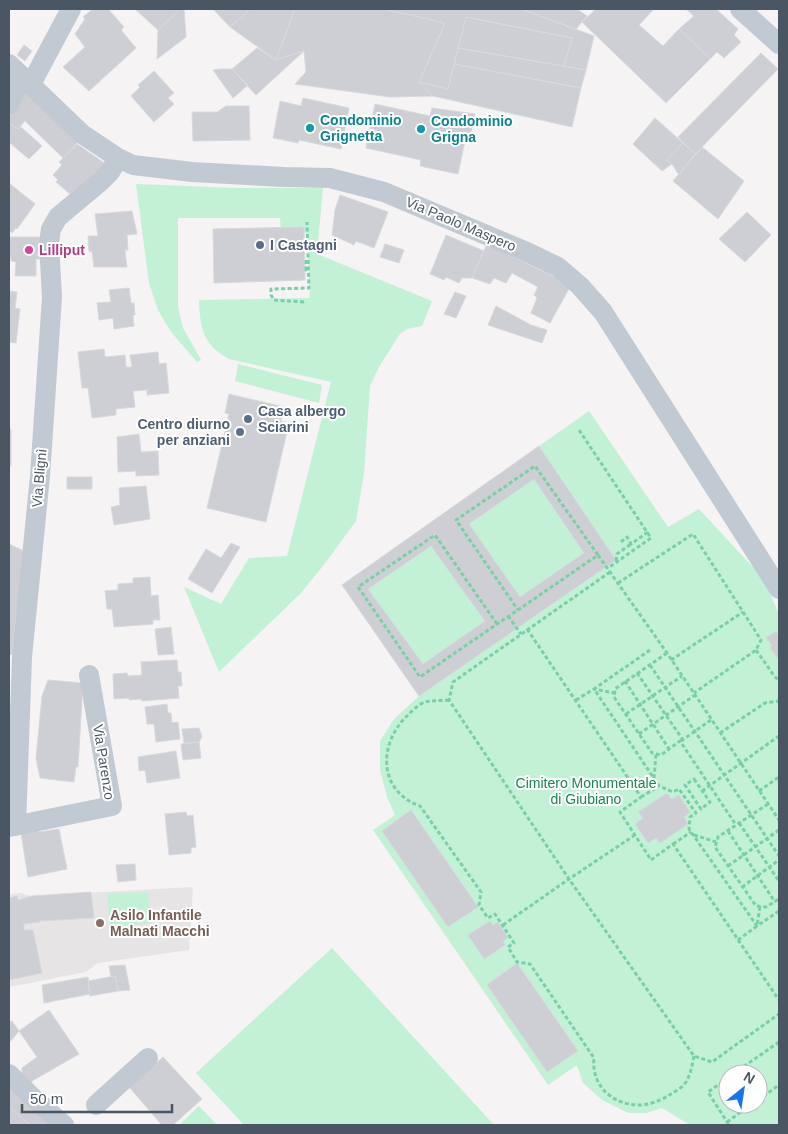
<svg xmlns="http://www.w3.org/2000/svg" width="788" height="1134" viewBox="0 0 788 1134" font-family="Arial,sans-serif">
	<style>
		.education { fill: #e6e4e5 }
		.green { fill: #c3f1d5; fill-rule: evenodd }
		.building { fill: #cdcfd5; stroke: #d7d9de; fill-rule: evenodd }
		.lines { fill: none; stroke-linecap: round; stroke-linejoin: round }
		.path { stroke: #7ad0a6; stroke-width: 3; stroke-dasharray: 4 2.5; stroke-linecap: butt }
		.minor { stroke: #c1cad2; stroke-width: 20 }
		.culture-dot { fill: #0f9aa8; stroke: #fff; stroke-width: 2 }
		.service-dot { fill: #5c6f8a; stroke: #fff; stroke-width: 2 }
		.hotel-dot { fill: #d1479c; stroke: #fff; stroke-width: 2 }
		.education-dot { fill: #8d6e63; stroke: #fff; stroke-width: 2 }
		.labels { text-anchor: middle; stroke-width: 4; stroke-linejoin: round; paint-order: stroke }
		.culture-label { font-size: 14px; font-weight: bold; fill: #0d838f; stroke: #fff; text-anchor: start }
		.street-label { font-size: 14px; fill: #4a5661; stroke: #fff }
		.service-label { font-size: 14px; font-weight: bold; fill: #4e5e75; stroke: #fff; text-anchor: start }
		.hotel-label { font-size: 14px; font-weight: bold; fill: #b23c85; stroke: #fff; text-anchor: start }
		.park-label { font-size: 14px; fill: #17864f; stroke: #fff }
		.education-label { font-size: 14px; font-weight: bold; fill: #785e54; stroke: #fff; text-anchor: start }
	</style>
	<rect width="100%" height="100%" fill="#f5f3f3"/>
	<!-- education -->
	<path class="education" d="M193 887 189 950 98 963 86 972 9 987V895L20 893 31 896Z"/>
	<!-- green -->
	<path class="green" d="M136 184 237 188H323L317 254 432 301 422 326 407 329 400 334 379 367 370 386 364 473 356 521 326 562 301 593 219 672 184 587 221 604 249 558 287 556 331 382 229 359C203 345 200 328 199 300L310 298 307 233 281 232 280 218H178V307L183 328 201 360 197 362 171 332 158 310 149 283Z
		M238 364 322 385 319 403 235 381Z
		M589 411 668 527 699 509 765 580 779 615V1125H690L662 1108 646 1113H628L602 1100 583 1083 577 1065 548 1085 373 830 395 815 387 797 380 770V741L394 719 419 696 342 585ZM728 1074H758V1104H728Z
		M148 892 152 923 110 927 107 893Z
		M332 948 494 1125H244L196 1073Z
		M199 1106 217 1125H179Z"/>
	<!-- building -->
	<path class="building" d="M93 9H108L124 27 121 30 136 48 89 91 63 67 85 47 75 34 85 19 83 17Z
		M135 9H180L158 30Z
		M180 9H184L186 37 157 59 158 30Z
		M213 9H250L230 27Z
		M250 9H295L276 60 230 27Z
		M295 9H384L445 23 419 82 433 96 390 97 295 84 306 72 304 51 276 60Z
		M384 9H521L594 36 586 70 564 66 572 38 466 17 448 89 419 82 445 23Z
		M521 9H577L587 16 576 29Z
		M596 9H654L639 25 663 46 679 29 710 59 666 103 582 22Z
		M686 9H716L738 29 734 35 741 42 724 58 717 52 710 59 679 29 694 16Z
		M466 17 572 38 564 66 458 48Z
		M24 45 32 51 25 61 17 55Z
		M257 48 276 60 304 51 256 95 232 69Z
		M458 48 586 70 581 88 454 64Z
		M761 53 778 69 695 154 678 137Z
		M454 64 581 88 572 127 433 96 419 82 448 89Z
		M220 69H232L248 85 233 98 213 70Z
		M154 71 174 93 168 98 174 104 154 122 131 96 140 87 138 85Z
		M24 91 79 141 63 158 25 121 18 129 9 123V118Z
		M303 98 349 108 341 149 299 140 298 143 273 138 280 101 301 106Z
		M375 104 430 116 432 108 475 114 469 141H465L458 174 420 166 421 160 366 148Z
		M226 106H249L250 140 193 141 192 112H217Z
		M655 118 683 143 666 160 672 164 662 171 633 144Z
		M9 123 18 129 21 127 42 146 29 159 10 143 9 144Z
		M683 143 695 154 679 175 672 164 666 160Z
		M77 144 107 165 70 194 56 182 58 180 53 175 62 165 59 162Z
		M702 147 744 181 718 219 673 181Z
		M9 183 35 204 17 229 16 228 12 233 9 230Z
		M340 195 388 212 374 248 356 241 354 245 332 235 335 210Z
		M132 211 137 234 127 235 128 250H125L127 267H94L92 252 89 251 88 236H98L95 214Z
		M747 212 771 235 745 262 719 239Z
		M304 227 305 280 214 283 213 229Z
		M446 235 484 251 472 278H462L459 283 446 277 444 280 430 274Z
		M9 237H40V259H36V276H15L16 262 11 261V257H9Z
		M385 244 404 250 399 263 380 257Z
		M487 244 571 285 550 323 531 313 537 298 534 295 538 287 512 273 506 283 494 278 490 284 472 278Z
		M129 288 131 303H134L135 315H133L134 326 114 329 113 318 99 320 97 303 111 302 109 290Z
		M9 291 17 292 15 308 20 309 16 343 9 342Z
		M455 292 466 296 456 318 444 314Z
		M496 306 531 325 547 330 542 343 488 325Z
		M104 349 105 357 125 355 126 367H132L130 355 158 352 159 364 166 363 169 393 147 395V390L133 391 135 407 116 409V415L92 418 88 388H82L78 352Z
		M229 394 284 407 281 421 289 423 266 522 207 508 229 414 225 413Z
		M9 429H11V466H9Z
		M139 434 141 452 158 451 159 475 136 476V471L118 472 117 437Z
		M539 446 616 560 419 696 342 585ZM534 479 584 553 520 597 469 524ZM431 546 485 621 423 664 368 589Z
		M67 477H92V489H67Z
		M146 486 150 519 114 525 111 507 120 505 119 488Z
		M231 543 240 547 212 593 188 579 206 549 221 558Z
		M9 544 24 551 12 654 9 655Z
		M150 577 151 596 158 595 160 620H153V624L114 627 112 609H107L105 591 118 590V584L133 583V578Z
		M171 627 174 654 158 655 155 629Z
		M776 631 779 636V660L770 648 772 645 766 638Z
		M177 660 178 672H181L182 686H178L179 698 142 701 141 699 129 700V698L114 699 113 674 127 673 128 676 142 675 141 662Z
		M48 680 83 683 78 767H76L74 782 40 778 36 758 42 696Z
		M167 704 168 713H171L172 723 178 722 180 739 156 742 154 724H147L145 707Z
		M199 728 202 737 199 742 184 743 182 729Z
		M199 742 201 758 183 760 181 744Z
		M176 751 180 778 147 783 145 770 139 771 138 757Z
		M667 793 672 799 679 795 690 812 684 817 688 824 660 843 656 838 648 843 635 824 643 818 638 812Z
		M411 810 478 907 448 927 382 831Z
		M186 812 187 816 193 815 196 847 191 848V853L169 855 165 814Z
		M59 829 67 869 28 877 21 833 38 830 39 832Z
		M135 864 136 880 118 882 116 865Z
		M91 892 94 918 39 921 40 922 24 924V930H33L42 973 9 980V898L17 896 18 900 32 896Z
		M490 921 493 925 498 922 508 938 503 941 505 945 484 959 468 935Z
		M517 963 578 1051 547 1072 487 985Z
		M125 965 130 990 118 991 115 976 111 977 109 966Z
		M115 976 118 991 90 996 88 981Z
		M88 977 90 994 44 1003 42 985Z
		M49 1010 79 1054 32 1081 31 1084 22 1074V1068L37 1057 19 1031Z
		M12 1021 19 1031 9 1043V1022Z
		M163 1057 202 1099 173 1125H162L129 1087Z
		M9 1079 53 1125H30L9 1107Z
		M9 1107 30 1125H9Z"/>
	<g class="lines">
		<!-- path -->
		<path class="path" d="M306 260V270L308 269
			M304 302 274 300 271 295V289L309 288 307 222
			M579 430 651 538 608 568
			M621 542 627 537 631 544 648 532
			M598 555 667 653 779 820
			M616 561 617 554 631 544
			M610 572 453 682 449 700 569 879 694 1056 712 1062 779 1014
			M618 583 693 534 761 640 756 650 694 693
			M508 616 521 634
			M497 624 435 535 358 587 420 677 497 624 518 610 598 555 535 466 456 520 518 610
			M527 629 641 797 620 812 651 860 673 844 779 1000
			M650 650 594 689 659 786 673 792 679 789 696 813 690 817 689 829 757 926 779 911
			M756 650 775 677 779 680
			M667 653 615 689 614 697 652 753 661 755 680 741 736 825
			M671 660 743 612
			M650 665 779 856
			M637 673 683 740
			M625 681 669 749
			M449 700C441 701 433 700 425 702 419 704 412 711 407 716 378 744 378 791 420 806L481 892 479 905 488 918 495 914 514 943 508 947 517 962 530 964 594 1058C591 1085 612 1105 639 1105 650 1105 662 1100 671 1094 676 1091 683 1087 686 1082 691 1074 692 1065 694 1056
			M576 700 594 689 614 693
			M626 714 682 676
			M720 733 765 703 779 701
			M639 734 695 695
			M681 741 711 720
			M654 778 656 754
			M694 779 710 802 701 809 685 785Z
			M702 791 779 736
			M759 791 779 777
			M641 797 659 786
			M768 804 718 837 715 847 756 906 766 907 779 899
			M739 823 779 881
			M728 831 775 902
			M694 835 716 842
			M673 844 691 832
			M728 866 779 830
			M742 887 779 860
			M503 925 569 879 635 835
			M738 940 757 926 760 906
			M733 1074 779 1042
			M728 1078 708 1092 729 1125
			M758 1100 779 1085
			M727 1122 752 1104"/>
		<!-- minor -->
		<path class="minor" d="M740 9 779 44
			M9 64 82 134 118 158 133 165 192 172 284 177 330 178 384 192 527 252 558 267 580 286 603 312 779 589
			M31 84 71 9
			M9 105 22 76
			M16 826 22 657 40 476 52 297 49 243 51 229 58 217 101 181 110 172 118 158
			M9 827 112 806 89 675
			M9 1074 32 1097 64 1125
			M96 1105 148 1058"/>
	</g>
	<!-- markers -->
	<g class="culture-dot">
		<circle cx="310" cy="128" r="5"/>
		<circle cx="421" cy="129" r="5"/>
	</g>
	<g class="service-dot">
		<circle cx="260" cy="245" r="5"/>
		<circle cx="248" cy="419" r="5"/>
		<circle cx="240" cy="432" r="5"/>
	</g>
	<circle class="hotel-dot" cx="29" cy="250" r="5"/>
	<circle class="education-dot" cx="100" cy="923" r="5"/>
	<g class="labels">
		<!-- culture labels -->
		<g class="culture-label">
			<text x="320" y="125">Condominio<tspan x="320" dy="16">Grignetta</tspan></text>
			<text x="431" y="126">Condominio<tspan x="431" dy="16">Grigna</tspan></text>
		</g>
		<!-- street labels -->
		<g class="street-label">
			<text transform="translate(461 224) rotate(23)" y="5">Via Paolo Maspero</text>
			<text transform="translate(39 478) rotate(-85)" y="5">Via Blignì</text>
			<text transform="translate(104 762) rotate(81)" y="5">Via Parenzo</text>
		</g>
		<!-- service labels -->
		<g class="service-label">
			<text x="270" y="250">I Castagni</text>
			<text x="258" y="416">Casa albergo<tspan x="258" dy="16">Sciarini</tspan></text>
			<text x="230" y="429" text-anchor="end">Centro diurno<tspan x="230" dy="16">per anziani</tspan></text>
		</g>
		<!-- hotel labels -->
		<g class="hotel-label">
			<text x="39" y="255">Lilliput</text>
		</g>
		<!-- park labels -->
		<g class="park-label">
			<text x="586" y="788">Cimitero Monumentale<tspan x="586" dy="16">di Giubiano</tspan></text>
		</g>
		<!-- education labels -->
		<g class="education-label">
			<text x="110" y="920">Asilo Infantile<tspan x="110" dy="16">Malnati Macchi</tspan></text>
		</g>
	</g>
	<!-- border -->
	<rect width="788" height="1134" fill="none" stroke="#4a5661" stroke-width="20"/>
	<!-- north arrow -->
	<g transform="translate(743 1089) rotate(30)"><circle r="24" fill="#ffffff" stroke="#b7bbc0"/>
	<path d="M0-4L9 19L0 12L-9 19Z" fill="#1a73e8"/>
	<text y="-8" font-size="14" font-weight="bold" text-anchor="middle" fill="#4a5661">N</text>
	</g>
	<!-- scale -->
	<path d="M22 1104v8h150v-8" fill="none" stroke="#4a5661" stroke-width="2.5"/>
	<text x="30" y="1104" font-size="15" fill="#4a5661" stroke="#ffffff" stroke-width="4" paint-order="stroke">50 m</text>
</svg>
